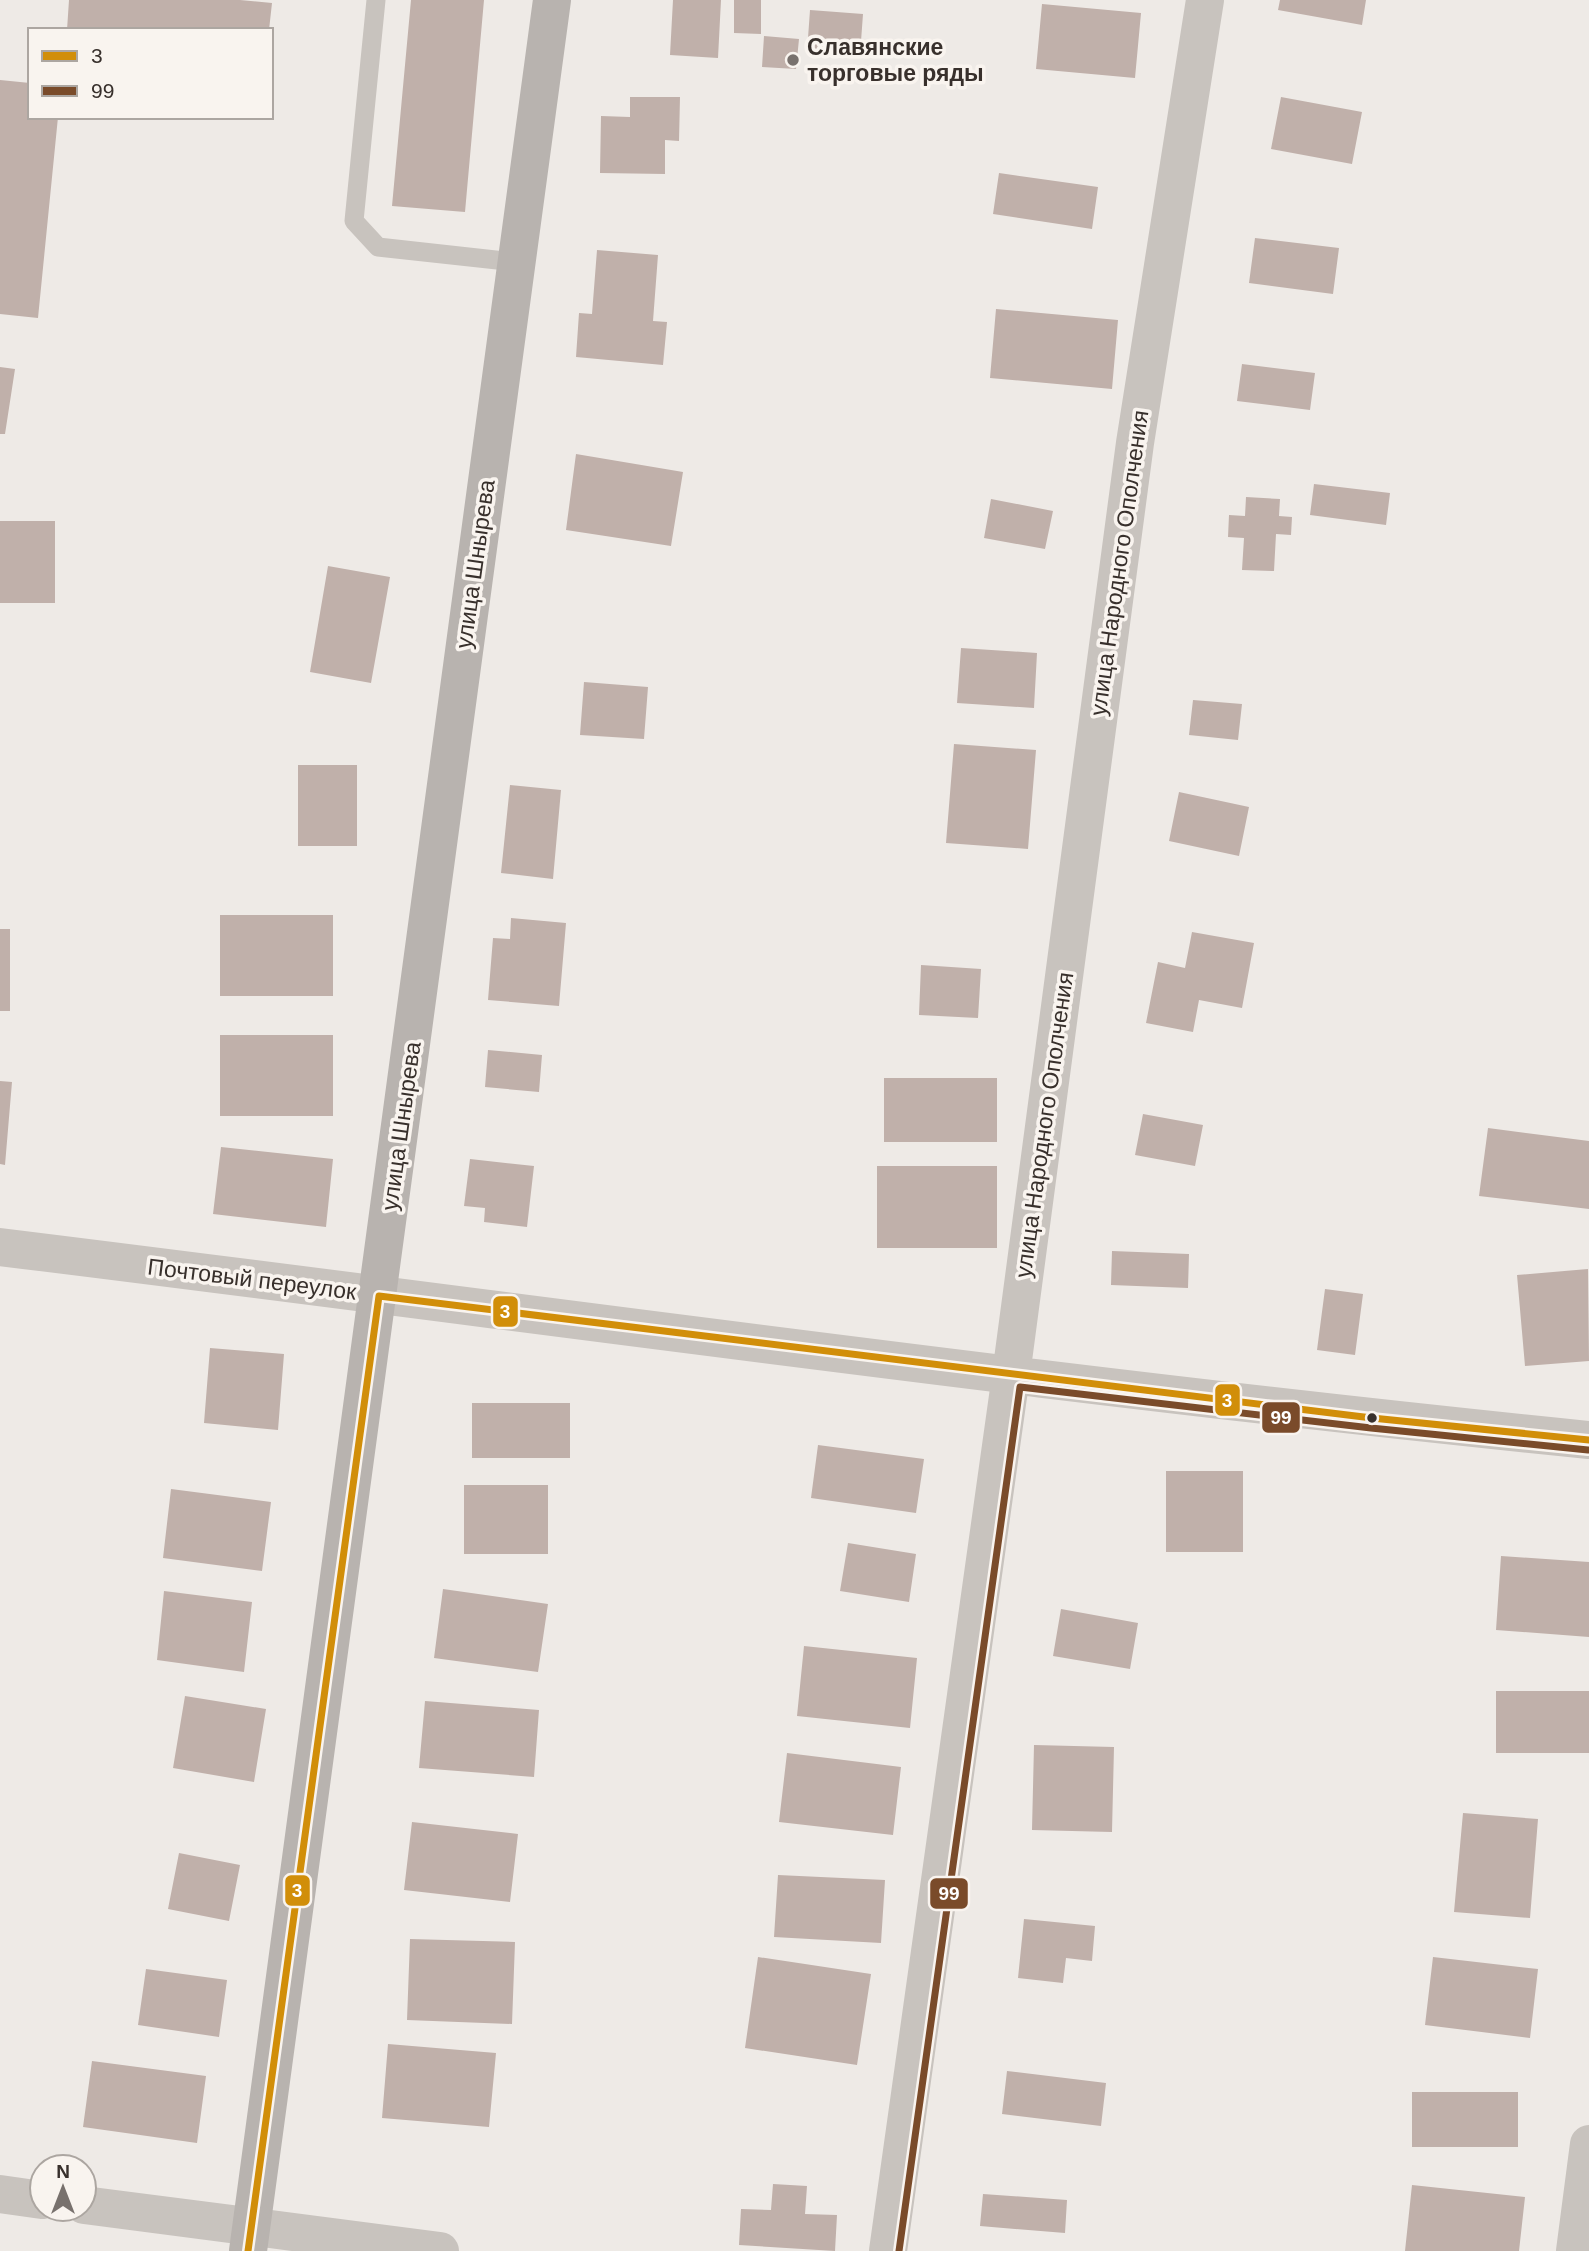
<svg xmlns="http://www.w3.org/2000/svg" width="1589" height="2251" viewBox="0 0 1589 2251" font-family="Arial,sans-serif">
	<style>
		.building { fill: #c0b0aa }
		.lines { fill: none; stroke-linecap: round; stroke-linejoin: round }
		.lane { stroke: #c8c3be; stroke-width: 19 }
		.street { stroke: #c8c3be; stroke-width: 38 }
		.secondary { stroke: #b8b3af; stroke-width: 38 }
		.bus-1-casing { stroke: #f9f4ef; stroke-width: 12 }
		.bus-2-casing { stroke: #f9f4ef; stroke-width: 12 }
		.bus-1 { stroke: #d18e09; stroke-width: 7 }
		.bus-2 { stroke: #7a4b2a; stroke-width: 7 }
		.poi-dot { fill: #78716d; stroke: #f9f4ef; stroke-width: 2.5 }
		.bus-dot { fill: #38302c; stroke: #f9f4ef; stroke-width: 2.5 }
		.labels { text-anchor: middle; stroke-width: 7; stroke-linejoin: round; paint-order: stroke }
		.poi-label { font-size: 23px; font-weight: bold; fill: #38302c; stroke: #f9f4ef; text-anchor: start }
		.street-label { font-size: 23px; fill: #38302c; stroke: #f9f4ef }
		.line-badge { stroke: #f9f4ef; stroke-width: 2.5 }
		.badge-label { font-size: 19px; text-anchor: middle; font-weight: bold; fill: #fff }
	</style>
	<rect width="100%" height="100%" fill="#eeeae6"/>
	<!-- building -->
	<path class="building" d="M69 0H240L272 3 269 30H67Z
		M411 0H484L465 212 392 206Z
		M673 0H721L718 58 670 55Z
		M734 0H761V34L734 33Z
		M1280 0H1366L1362 25 1278 10Z
		M1042 4 1141 13 1135 78 1036 69Z
		M810 10 863 14 860 55 807 52Z
		M764 36 799 39 796 69 762 67Z
		M0 80 30 83V117H58L38 318 0 314Z
		M630 97H680L679 141 665 140V174L600 173 601 116 630 117Z
		M1281 97 1362 112 1352 164 1271 149Z
		M999 173 1098 187 1092 229 993 214Z
		M1255 238 1339 248 1333 294 1249 283Z
		M597 250 658 255 653 321 667 322 663 365 576 357 579 313 592 314Z
		M996 309 1118 320 1112 389 990 378Z
		M1242 364 1315 373 1310 410 1237 401Z
		M0 367 15 369 5 434H0Z
		M576 454 683 472 671 546 566 530Z
		M1314 484 1390 493 1386 525 1310 515Z
		M1246 497 1280 499 1279 516 1292 517 1291 535 1276 534 1274 571 1242 570 1244 538 1228 537 1229 515 1245 516Z
		M991 499 1053 511 1045 549 984 538Z
		M0 521H55V603H0Z
		M328 566 390 577 371 683 310 672Z
		M961 648 1037 653 1034 708 957 703Z
		M584 682 648 687 644 739 580 735Z
		M1193 700 1242 704 1238 740 1189 735Z
		M954 744 1036 750 1028 849 946 843Z
		M298 765H357V846H298Z
		M510 785 561 790 553 879 501 873Z
		M1179 792 1249 807 1239 856 1169 841Z
		M220 915H333V996H220Z
		M511 918 566 923 559 1006 488 1000 493 938 510 939Z
		M0 929H10V1011H0Z
		M1192 932 1254 943 1242 1008 1199 1000 1193 1032 1146 1023 1158 962 1185 968Z
		M921 965 981 969 978 1018 919 1015Z
		M220 1035H333V1116H220Z
		M488 1050 542 1055 539 1092 485 1087Z
		M884 1078H997V1142H884Z
		M0 1081 12 1082 5 1165 0 1164Z
		M1143 1114 1203 1125 1195 1166 1135 1155Z
		M1488 1128 1589 1141V1209L1479 1196Z
		M221 1147 333 1159 326 1227 213 1214Z
		M470 1159 534 1166 527 1227 484 1222 485 1208 464 1206Z
		M877 1166H997V1248H877Z
		M1112 1251 1189 1254 1188 1288 1111 1285Z
		M1588 1269 1589 1361 1525 1366 1517 1275Z
		M1325 1289 1363 1294 1355 1355 1317 1350Z
		M210 1348 284 1354 278 1430 204 1423Z
		M472 1403H570V1458H472Z
		M818 1445 924 1459 916 1513 811 1498Z
		M1166 1471H1243V1552H1166Z
		M464 1485H548V1554H464Z
		M171 1489 271 1502 262 1571 163 1558Z
		M848 1543 916 1554 909 1602 840 1591Z
		M1501 1556 1589 1562V1637L1496 1630Z
		M443 1589 548 1604 538 1672 434 1658Z
		M164 1591 252 1602 244 1672 157 1660Z
		M1061 1609 1138 1623 1130 1669 1053 1656Z
		M804 1646 917 1658 910 1728 797 1716Z
		M1496 1691H1589V1753H1496Z
		M185 1696 266 1709 254 1782 173 1768Z
		M425 1701 539 1710 534 1777 419 1768Z
		M1034 1745 1114 1747 1112 1832 1032 1830Z
		M787 1753 901 1767 893 1835 779 1822Z
		M1463 1813 1538 1819 1530 1918 1454 1912Z
		M412 1822 518 1834 510 1902 404 1890Z
		M179 1853 240 1865 229 1921 168 1909Z
		M778 1875 885 1880 881 1943 774 1937Z
		M1024 1919 1095 1926 1092 1961 1066 1958 1063 1983 1018 1978Z
		M410 1939 515 1942 512 2024 407 2020Z
		M758 1957 871 1974 857 2065 745 2048Z
		M1433 1957 1538 1969 1530 2038 1425 2025Z
		M146 1969 227 1980 219 2037 138 2025Z
		M388 2044 496 2053 489 2127 382 2118Z
		M92 2061 206 2076 197 2143 83 2127Z
		M1007 2071 1106 2083 1101 2126 1002 2114Z
		M1412 2092H1518V2147H1412Z
		M773 2184 807 2186 805 2214 837 2215 835 2251 739 2245 741 2209 771 2210Z
		M1412 2185 1525 2197 1519 2251H1405Z
		M983 2194 1067 2200 1065 2233 980 2226Z"/>
	<g class="lines">
		<!-- lane -->
		<path class="lane" d="M376 0 354 221 378 247 515 262"/>
		<!-- street -->
		<path class="street" d="M0 1247C529 1312 1058 1387 1589 1440
			M0 2194 42 2200
			M84 2205 440 2251
			M888 2251 1011 1375 1135 443 1205 0
			M1575 2251 1589 2144"/>
		<!-- secondary -->
		<path class="secondary" d="M248 2251 552 0"/>
		<!-- bus-1 casing -->
		<g class="bus-1-casing">
			<path id="bus-1" d="M248 2251 379 1296 1372 1418 1589 1440"/>
		</g>
		<!-- bus-2 casing -->
		<g class="bus-2-casing">
			<path id="bus-2" d="M899 2251 1020 1387 1371 1428 1588 1450"/>
		</g>
		<!-- bus-1 -->
		<use href="#bus-1" class="bus-1"/>
		<!-- bus-2 -->
		<use href="#bus-2" class="bus-2"/>
	</g>
	<!-- markers -->
	<circle class="poi-dot" cx="793" cy="60" r="7"/>
	<circle class="bus-dot" cx="1372" cy="1418" r="6"/>
	<g class="labels">
		<!-- poi labels -->
		<g class="poi-label">
			<text x="807" y="55">Славянские<tspan x="807" dy="26">торговые ряды</tspan></text>
		</g>
		<!-- street labels -->
		<g class="street-label">
			<text transform="translate(1119 563) rotate(-82)" y="8">улица Народного Ополчения</text>
			<text transform="translate(475 564) rotate(-82)" y="8">улица Шнырева</text>
			<text transform="translate(1044 1125) rotate(-82)" y="8">улица Народного Ополчения</text>
			<text transform="translate(401 1126) rotate(-82)" y="8">улица Шнырева</text>
			<text transform="translate(252 1279) rotate(7)" y="8">Почтовый переулок</text>
		</g>
	</g>
	<g class="line-badge">
		<rect x="492" y="1295" width="27" height="33" rx="7" fill="#d18e09"/>
		<rect x="1214" y="1383" width="27" height="34" rx="7" fill="#d18e09"/>
		<rect x="1261" y="1401" width="40" height="33" rx="7" fill="#7a4b2a"/>
		<rect x="284" y="1874" width="27" height="33" rx="7" fill="#d18e09"/>
		<rect x="929" y="1877" width="40" height="33" rx="7" fill="#7a4b2a"/>
	</g>
	<g class="badge-label">
		<text x="505" y="1318">3</text>
		<text x="1227" y="1407">3</text>
		<text x="1281" y="1424">99</text>
		<text x="297" y="1897">3</text>
		<text x="949" y="1900">99</text>
	</g>
	<!-- legend -->
	<rect x="28" y="28" width="245" height="91" fill="#f9f4ef" stroke="#aca6a1" stroke-width="2"/>
	<rect x="42" y="51" width="35" height="10" fill="#d18e09" stroke="#aca6a1" stroke-width="2"/>
	<text x="91" y="63" font-size="21" fill="#38302c">3</text>
	<rect x="42" y="86" width="35" height="10" fill="#7a4b2a" stroke="#aca6a1" stroke-width="2"/>
	<text x="91" y="98" font-size="21" fill="#38302c">99</text>
	<!-- north arrow -->
	<g transform="translate(63 2188)"><circle r="33" fill="#f9f4ef" stroke="#aca6a1" stroke-width="2"/>
	<path d="M0-5L12 26L0 18L-12 26Z" fill="#78716d"/>
	<text y="-10" font-size="19" font-weight="bold" text-anchor="middle" fill="#38302c">N</text>
	</g>
</svg>
